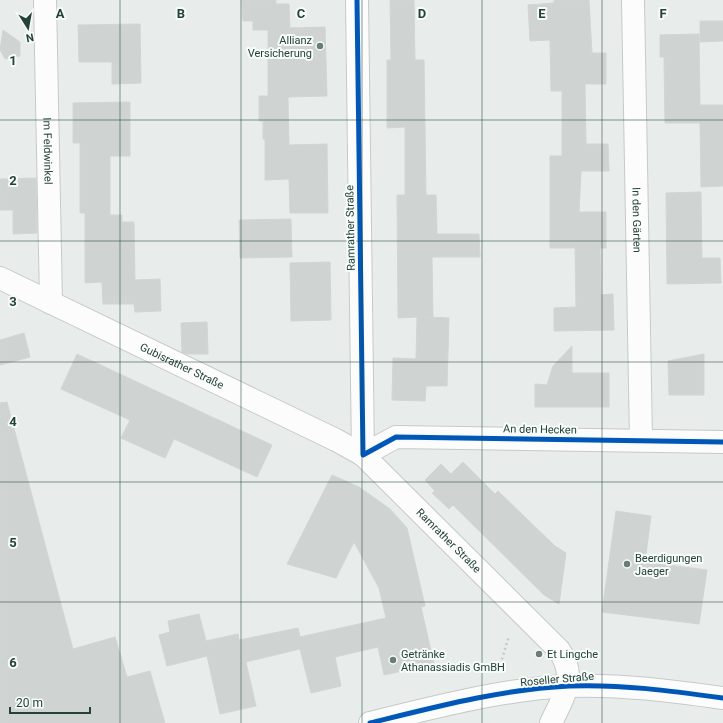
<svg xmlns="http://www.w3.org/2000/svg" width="723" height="723" viewBox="0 0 723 723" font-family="Roboto,sans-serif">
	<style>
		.building { fill: #cfd4d2; stroke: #d1d6d4 }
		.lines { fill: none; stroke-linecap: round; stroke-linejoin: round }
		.minor-casing { stroke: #c5cac8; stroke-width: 24 }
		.path { stroke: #c3ccca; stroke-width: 2.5; stroke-dasharray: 2 3; stroke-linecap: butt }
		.minor { stroke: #fcfcfc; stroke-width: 22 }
		.cycleway-casing { stroke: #f7fbf9; stroke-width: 8 }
		.cycleway { stroke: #0057b8; stroke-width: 5 }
		.grid { fill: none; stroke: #24423a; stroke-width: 1; stroke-opacity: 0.55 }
		.poi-dot { fill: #697e78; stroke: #f7fbf9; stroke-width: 1.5 }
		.labels { text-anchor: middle; stroke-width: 4; stroke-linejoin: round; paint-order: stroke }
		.poi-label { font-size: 11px; fill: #24423a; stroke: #f7fbf9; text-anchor: start }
		.street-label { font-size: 11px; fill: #24423a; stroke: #f7fbf9 }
		.grid-label { font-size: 13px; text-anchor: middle; font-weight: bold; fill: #24423a; stroke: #f7fbf9; stroke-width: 4; stroke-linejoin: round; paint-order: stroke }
	</style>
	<rect width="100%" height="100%" fill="#e8edeb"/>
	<!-- building -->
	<path class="building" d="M242 0H276V4H289L290 28 325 27 327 96 288 97 289 145 327 144 328 213H290L289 179 265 180V139H263V121H259V96H268V30H253V21H243Z
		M390 0H414L415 60H424L426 195H436L437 234H479L480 257H432L433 317H426L449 318 447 386H426L425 401 392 400 393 358 416 359 417 317 398 318 397 195H405V127L387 128V60H391Z
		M554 0H589L592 53H606V84H585L586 144H608L609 171H581L579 212H606V248H600L601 295 613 294 614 330 554 331V308L576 307 575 248H550V156H562V91H551L550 40 530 41 528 5 554 3Z
		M700 21H723V41L700 42Z
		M140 24 141 83 112 84V62H79L78 25Z
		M3 30 20 42V56L5 59 0 50Z
		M699 34 700 105H723V186L701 187 700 123H665L664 57H660V35Z
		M130 102V156H110V215H122V222H134L135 280 160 279 161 311 135 312 134 304H103L102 282 85 283V213H80V143H73V103Z
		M36 178 37 233 13 234V210H0V179Z
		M701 192 702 258H720L721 283 667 284 666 193Z
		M291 219 292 257 240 258 239 220Z
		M330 262 331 320 291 321 290 263Z
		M207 322 208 354H187L182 352 181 323Z
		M24 333 30 357 0 365V340Z
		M572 346V373H609V407H535V384L547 385 553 366Z
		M77 354 272 445 257 477 174 439 165 458 121 438 130 420 61 389Z
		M704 354V395H669L668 361Z
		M7 402 73 649 115 637 127 677 150 671 165 723H0V403Z
		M463 462 495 494 498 491 555 546 566 553 559 604 544 595 453 505 449 509 432 493 435 491 425 480 441 464 451 474Z
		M332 475 359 487 390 509 407 528 425 606 421 607 434 664 384 675 378 647 335 657 341 686 311 693 300 649 246 662 256 706 220 714 207 656 167 666 159 635 170 632 168 621 199 614 206 641 238 634 239 640 298 628 300 637 386 618 379 588 354 542 336 578 287 564Z
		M616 511 651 516 645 562 707 570 699 624 602 612Z"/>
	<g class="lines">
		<!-- minor casing -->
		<g class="minor-casing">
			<g id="minor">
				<path id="s1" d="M45 0 51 303"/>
				<path d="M357 0 363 455"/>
				<path id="s2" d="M633 0 641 440"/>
				<path id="s3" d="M0 278 336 440 363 455 559 650C578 678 563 697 551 723"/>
				<path d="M363 455 396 437 723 442"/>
				<path d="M370 723C435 707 503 689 569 686 621 684 672 691 723 698"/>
			</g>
		</g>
		<!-- path -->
		<path class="path" d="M499 669 509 636"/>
		<!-- minor -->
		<use href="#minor" class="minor"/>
		<!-- cycleway casing -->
		<g class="cycleway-casing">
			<path id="cycleway" d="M357 0 363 455 396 437 723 442
				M370 723C435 707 503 689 569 686 621 684 672 691 723 698"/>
		</g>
		<!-- cycleway -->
		<use href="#cycleway" class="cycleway"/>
	</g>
	<!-- grid -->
	<path class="grid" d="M120 0V723M241 0V723M362 0V723M482 0V723M602 0V723M0 120H723M0 241H723M0 362H723M0 482H723M0 602H723"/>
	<!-- markers -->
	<g class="poi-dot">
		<circle cx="320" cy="46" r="4"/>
		<circle cx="627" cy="564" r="4"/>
		<circle cx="539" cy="654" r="4"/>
		<circle cx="393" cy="660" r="4"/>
	</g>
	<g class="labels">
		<!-- poi labels -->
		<g class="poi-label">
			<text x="312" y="44" text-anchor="end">Allianz<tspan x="312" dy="13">Versicherung</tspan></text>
			<text x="635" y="562">Beerdigungen<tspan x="635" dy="13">Jaeger</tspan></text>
			<text x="401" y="658">Getränke<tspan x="401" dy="13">Athanassiadis GmBH</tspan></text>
			<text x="547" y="658">Et Lingche</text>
		</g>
		<!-- street labels -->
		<g class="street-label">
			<text dy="4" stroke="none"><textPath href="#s1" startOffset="151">Im Feldwinkel</textPath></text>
			<text dy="4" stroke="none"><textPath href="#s2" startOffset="220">In den Gärten</textPath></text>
			<text transform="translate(350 228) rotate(-91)" y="4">Ramrather Straße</text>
			<text dy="4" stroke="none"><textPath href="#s3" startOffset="202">Gubisrather Straße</textPath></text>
			<text transform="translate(540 429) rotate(1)" y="4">An den Hecken</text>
			<text dy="4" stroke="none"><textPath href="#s3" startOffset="525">Ramrather Straße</textPath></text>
			<text transform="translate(557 679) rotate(-5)" y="4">Roseller Straße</text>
		</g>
	</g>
	<g class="grid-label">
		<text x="60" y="18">A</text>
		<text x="181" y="18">B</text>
		<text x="301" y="18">C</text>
		<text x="422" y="18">D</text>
		<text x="542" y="18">E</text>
		<text x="663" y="18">F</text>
		<text x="13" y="65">1</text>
		<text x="13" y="185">2</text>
		<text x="13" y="306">3</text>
		<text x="13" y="426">4</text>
		<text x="13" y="547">5</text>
		<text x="13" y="667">6</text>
	</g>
	<!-- north arrow -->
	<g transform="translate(28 28) rotate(169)" stroke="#f7fbf9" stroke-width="3" paint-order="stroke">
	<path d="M0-3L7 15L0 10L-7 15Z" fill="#24423a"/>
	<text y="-6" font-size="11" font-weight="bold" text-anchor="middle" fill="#24423a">N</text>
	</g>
	<!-- scale -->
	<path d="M10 707v6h80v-6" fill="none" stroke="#24423a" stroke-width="2"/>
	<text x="16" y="707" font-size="12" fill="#24423a" stroke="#f7fbf9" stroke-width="3" paint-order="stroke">20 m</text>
</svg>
